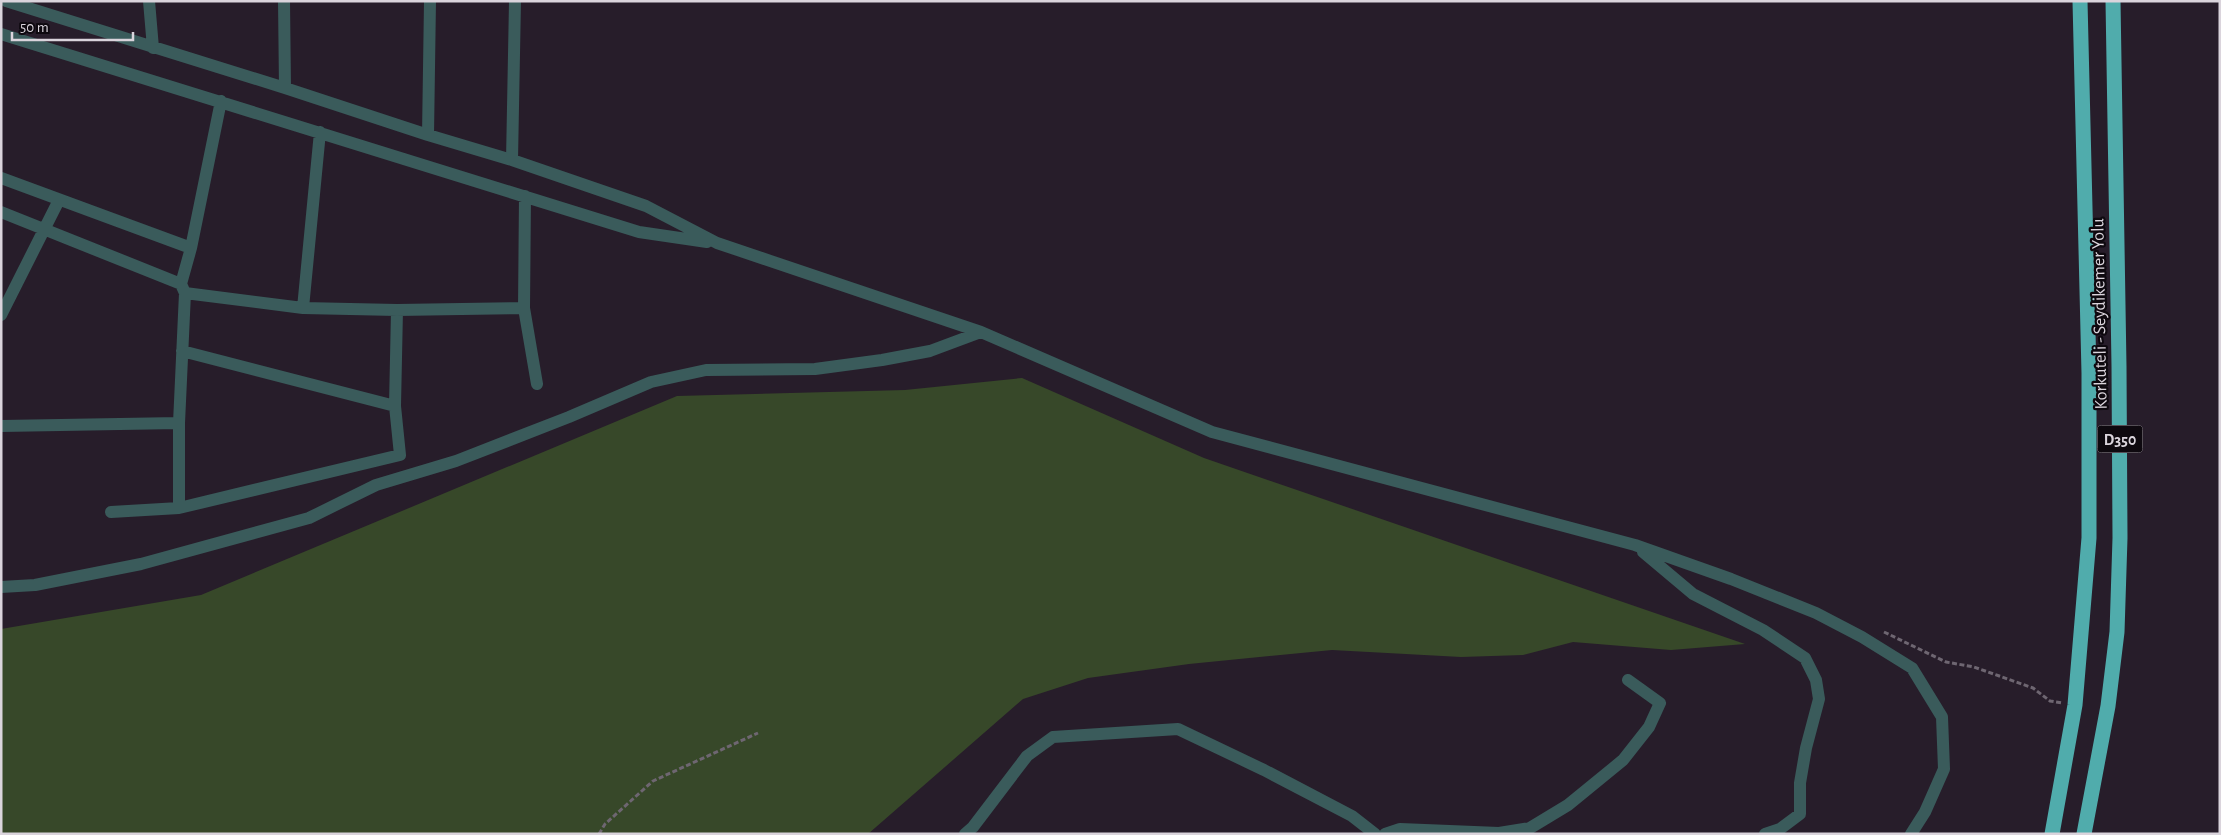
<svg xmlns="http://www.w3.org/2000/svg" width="2221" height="835" viewBox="0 0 2221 835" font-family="'Alegreya Sans',sans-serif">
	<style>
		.green { fill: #374829 }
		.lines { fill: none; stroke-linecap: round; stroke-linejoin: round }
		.path { stroke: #6e6671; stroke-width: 3; stroke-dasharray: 5 2.5; stroke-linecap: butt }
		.minor { stroke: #3a5b5b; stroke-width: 12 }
		.highway { stroke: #50acac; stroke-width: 15 }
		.labels { text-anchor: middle; stroke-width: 4.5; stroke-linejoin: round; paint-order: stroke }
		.shield { fill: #0e090f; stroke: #9d979e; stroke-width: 1 }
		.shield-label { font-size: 16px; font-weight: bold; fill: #dad4dc }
		.street-label { font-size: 18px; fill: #dad4dc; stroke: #0e090f }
	</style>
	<rect width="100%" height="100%" fill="#271d2a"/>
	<!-- green -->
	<path class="green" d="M1022 378 1204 458 1745 644 1671 650 1573 642 1523 655 1461 657 1332 650 1189 664 1088 678 1023 699 868 834H1V629L201 595 677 396 905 390Z"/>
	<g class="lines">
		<!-- path -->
		<path class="path" d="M1884 632 1946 662 1974 667 2033 688 2050 701 2062 703
			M599 834 605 824 653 781 758 733"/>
		<!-- minor -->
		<path class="minor" d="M6 1 285 88 428 135 512 160 646 206 717 243 981 332 1212 432 1635 545 1731 579 1816 613 1862 637 1912 668 1942 717 1944 769 1925 812 1911 834
			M149 1 153 48
			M284 1 285 88
			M1 34 639 232 707 242
			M428 135 430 1
			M512 160 515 1
			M1 178 191 248
			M525 196 524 308 537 384
			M1 212 181 284
			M185 293 303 308 397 310 524 308
			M303 308 320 132
			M1 315 59 200
			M182 351 395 406
			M1 426 179 423
			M179 508V423L185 293 181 284 191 248 221 101
			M111 512 179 508 400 455 395 406 397 310
			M1643 552 1693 594 1763 630 1805 658 1816 680 1819 699 1806 748 1800 783V814L1780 829 1765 834
			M1 587 35 585 141 564 309 518 376 485 456 461 569 417 651 382 706 370 815 369 882 360 930 351 981 332
			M965 834 973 827 1027 756 1053 737 1178 729 1264 770 1352 816 1375 834
			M1385 834 1400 829 1499 833 1530 828 1568 805 1623 760 1649 727 1660 703 1628 680"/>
		<!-- highway -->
		<path class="highway" d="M2052 834 2075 705 2089 538V373L2080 1
			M2084 834 2108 706 2117 632 2120 538 2119 366 2113 1"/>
	</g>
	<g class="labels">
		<!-- shield labels -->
		<rect class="shield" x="2097.5" y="425.5" width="45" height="27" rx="4"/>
		<g class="shield-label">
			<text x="2120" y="445">D350</text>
		</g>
		<!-- street labels -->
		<g class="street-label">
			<text transform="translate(2099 314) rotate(-91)" y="6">Korkuteli - Seydikemer Yolu</text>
		</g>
	</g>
	<!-- border -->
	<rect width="2221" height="835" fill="none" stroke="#dad4dc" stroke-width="5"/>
	<!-- scale -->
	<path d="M12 32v8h121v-8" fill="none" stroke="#dad4dc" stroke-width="2.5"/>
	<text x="20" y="32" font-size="15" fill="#dad4dc" stroke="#0e090f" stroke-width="4" paint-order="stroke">50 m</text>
</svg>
